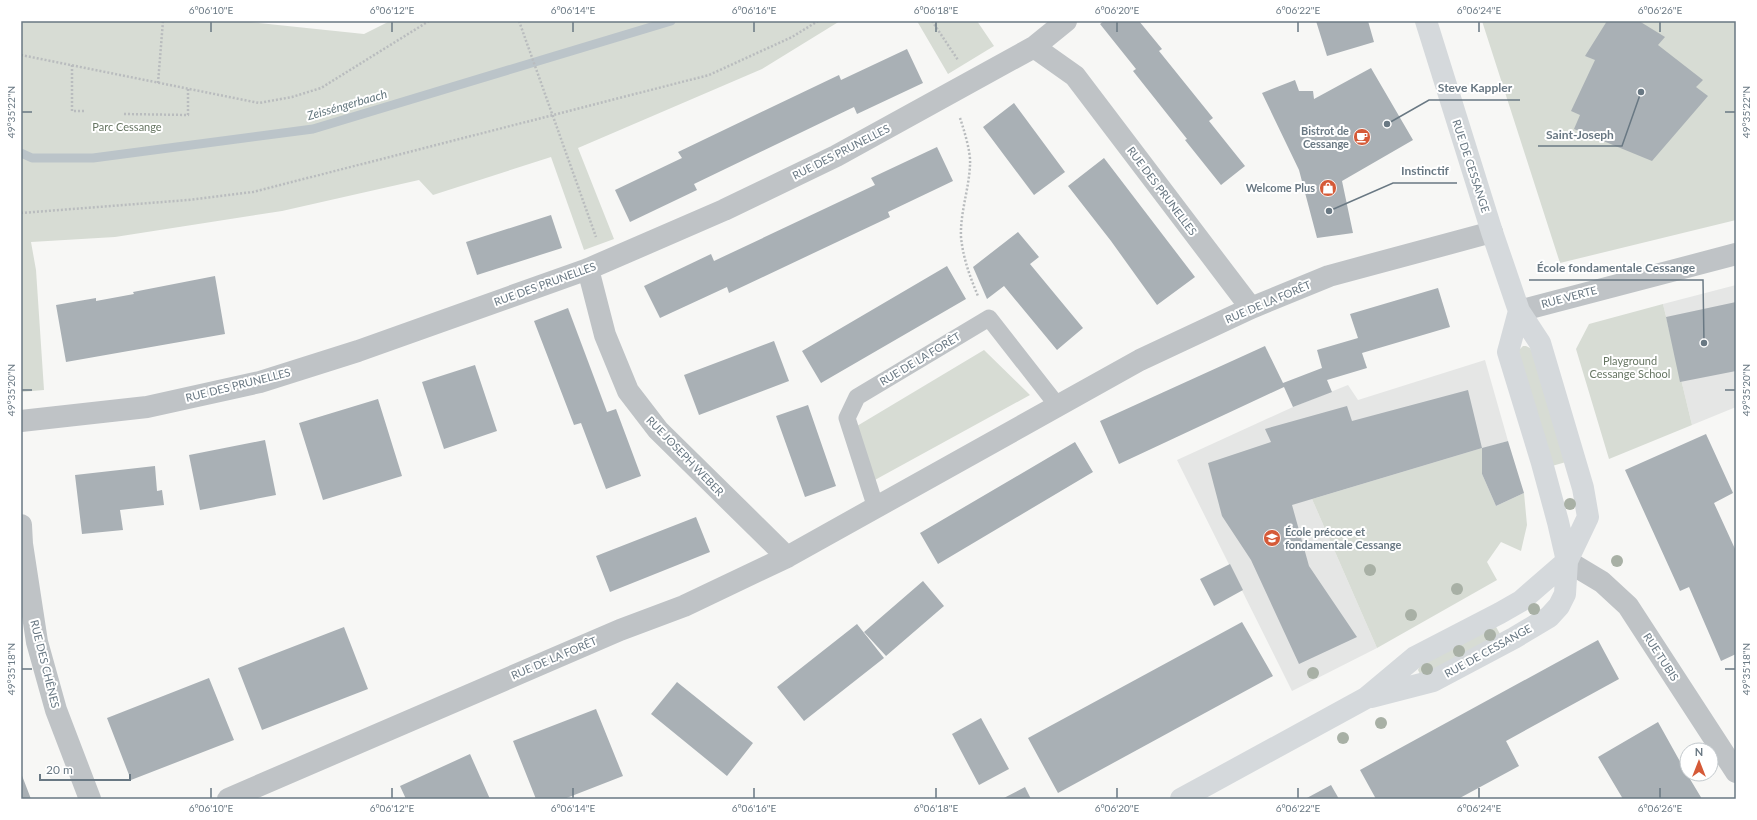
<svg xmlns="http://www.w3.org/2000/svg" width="1757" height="820" viewBox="0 0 1757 820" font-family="Lato,sans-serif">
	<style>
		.built { fill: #e5e6e5 }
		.green { fill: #d7dcd4 }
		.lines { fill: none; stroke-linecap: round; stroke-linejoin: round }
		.stream { stroke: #bbc4c9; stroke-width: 9 }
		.building { fill: #a9b0b5 }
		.path { stroke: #b9bcbe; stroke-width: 2.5; stroke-dasharray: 2 2; stroke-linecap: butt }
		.service { stroke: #bfc3c6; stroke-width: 17 }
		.minor { stroke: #bfc3c6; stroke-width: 22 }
		.tertiary { stroke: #bfc3c6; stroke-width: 22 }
		.secondary { stroke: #d5d9dc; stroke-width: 22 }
		.tree { fill: #a8b0a5 }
		.ticks { fill: none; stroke: #697883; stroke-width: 1.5 }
		.labels { text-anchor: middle; stroke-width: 4; stroke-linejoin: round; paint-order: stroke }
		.park-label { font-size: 11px; fill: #677663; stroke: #fff }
		.poi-label { font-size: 11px; font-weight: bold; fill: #697883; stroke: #fff; text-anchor: end }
		.street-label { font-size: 11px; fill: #697883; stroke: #fff }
		.water-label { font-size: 12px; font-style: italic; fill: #65787f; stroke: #fff }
		.leader { fill: none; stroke: #697883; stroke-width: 1.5 }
		.callout-dot { fill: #697883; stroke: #fff; stroke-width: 1.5 }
		.callout-label { font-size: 12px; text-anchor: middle; font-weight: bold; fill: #697883; stroke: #fff; stroke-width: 4; stroke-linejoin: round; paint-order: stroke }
		.neatline { fill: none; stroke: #697883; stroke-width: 1.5 }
		.ticks-label { font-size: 10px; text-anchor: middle; fill: #697883 }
	</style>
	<rect width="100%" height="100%" fill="#f7f7f5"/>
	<!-- built -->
	<path class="built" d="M1736 285V407L1692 425 1663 304Z
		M1485 360 1508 441 1312 499 1377 648 1292 691 1177 460 1293 407 1348 385 1358 400Z"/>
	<!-- green -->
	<path class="green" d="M21 21H240L364 34 390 21H840L762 69 578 148 614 239 584 250 551 157 433 195 419 180 282 211 115 237 31 242 36 270 44 390 21 392Z
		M917 21H977L994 46 948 74Z
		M1482 21H1736V220L1560 263Z
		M1663 304 1692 425 1609 459 1576 349 1589 324Z
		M1523 346H1526L1530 348 1532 352 1566 462 1552 466 1519 356V350Z
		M984 350 1030 395 873 481 857 426Z
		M1482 448V474L1496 506 1524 493 1527 525 1521 551 1501 542 1487 562 1497 580 1377 648 1312 499Z
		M1495 625 1500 634 1425 675 1420 674 1418 670 1420 666Z"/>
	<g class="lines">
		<!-- stream -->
		<path class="stream" d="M21 153 32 158H93L313 129 671 21"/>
	</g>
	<!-- building -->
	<path class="building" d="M1104 21H1139L1162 49 1159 51 1213 118 1209 121 1245 166 1221 185 1185 140 1187 139 1133 71 1136 69 1100 24Z
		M1316 21H1368L1374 42 1327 56Z
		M1607 21H1639L1665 37 1658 45 1703 80 1696 87 1708 96 1652 161 1574 129 1580 115 1571 111 1595 60 1585 56Z
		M907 49 923 83 857 114 854 107 694 184 697 190 630 222 615 190 682 158 678 152 839 75 841 80Z
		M1371 68 1413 140 1342 181 1353 233 1317 238 1299 170 1262 93 1295 80 1299 91H1313L1314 99Z
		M1014 103 1065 172 1034 195 983 127Z
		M937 147 953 181 888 212 890 217 729 293 727 287 660 318 644 286 711 254 714 261 875 185 871 178Z
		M1104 158 1195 277 1157 305 1111 241 1068 186Z
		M551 215 562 248 477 275 466 242Z
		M1018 232 1039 257 1030 264 1083 328 1057 350 1004 286 987 299 973 267Z
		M947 266 966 299 821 383 802 351Z
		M215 276 225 334 66 362 56 305 96 298V301L134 294 133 292Z
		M1438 288 1450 327 1362 353 1367 368 1327 380 1332 392 1293 407 1284 387 1119 464 1100 421 1265 346 1283 383 1322 368 1317 350 1358 338 1350 314Z
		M1736 302V371L1680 382 1666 317Z
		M568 308 607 412 616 409 641 476 606 489 581 423 574 425 534 321Z
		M774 341 789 381 699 415 684 375Z
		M475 365 497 431 444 449 422 382Z
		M1468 390 1482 448 1292 505 1309 566 1357 637 1299 664 1251 560 1222 516 1208 463 1271 442 1265 429 1347 406 1352 421Z
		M378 399 402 476 323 500 299 423Z
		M808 405 836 486 805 497 776 416Z
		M1706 434 1733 493 1714 503 1736 551V654L1721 661 1689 587 1680 591 1625 470Z
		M265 440 276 495 200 510 189 455Z
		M1508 441 1524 493 1496 506 1482 474V448Z
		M1075 442 1093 472 938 564 920 533Z
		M155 466 157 491 162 490 164 505 120 510 123 530 82 534 75 475Z
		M696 517 710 552 610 592 596 556Z
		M1230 564 1243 590 1214 606 1200 579Z
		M923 581 944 606 886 656 864 632Z
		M1242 622 1273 676 1058 793 1028 738Z
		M857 624 884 658 804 721 777 687Z
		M344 627 368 689 262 730 238 668Z
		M1598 640 1619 679 1506 741 1519 766 1458 799H1376L1360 770Z
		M209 678 234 740 131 780 107 718Z
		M677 682 753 743 727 776 651 714Z
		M596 709 623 776 564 799H536L513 741Z
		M981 718 1009 769 979 785 952 734Z
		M1658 722 1687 774 1702 799H1623L1598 757Z
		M470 754 490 799H406L400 786Z
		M21 773 31 799H21Z
		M1331 785 1339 799H1305Z
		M1025 787 1031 799H1002Z"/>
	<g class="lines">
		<!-- path -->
		<path class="path" d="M519 21 596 237
			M932 21 958 60
			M21 55 259 103 292 97 321 88 429 21
			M72 65V111H84
			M158 83 163 21
			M124 114 188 115V89
			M960 118C964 130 971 152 970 165 969 189 960 213 961 237 963 258 970 277 978 296
			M21 213 188 200 253 192 709 75 792 37 818 21"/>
		<!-- service -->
		<path class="service" d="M876 508 847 418 857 397 989 318 1057 405"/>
		<!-- minor -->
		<path class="minor" d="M1034 47 1066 21
			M588 269 605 335 628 391 658 430 787 557
			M21 421 147 407 260 382 358 351 588 269 724 210 836 156 1034 47 1075 76 1251 308
			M21 525 22 544 37 642 56 710 90 799
			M1567 561 1602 582 1628 606 1736 772
			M228 799 620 630 684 606 787 557 1140 360 1251 308 1329 276 1492 232"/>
		<!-- tertiary -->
		<path class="tertiary" d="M1519 311 1736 254"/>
		<!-- secondary -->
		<path class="secondary" d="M1371 697 1433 681 1514 638 1549 617 1559 606 1565 594 1567 561 1558 522 1542 463 1508 352 1519 311
			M1181 799 1366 698 1415 657 1500 613 1521 601 1567 561 1588 517 1583 488 1540 343 1519 311 1492 232 1426 21"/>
	</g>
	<!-- trees -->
	<g class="tree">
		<circle cx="1570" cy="504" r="6"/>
		<circle cx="1617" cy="561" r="6"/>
		<circle cx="1370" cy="570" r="6"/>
		<circle cx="1457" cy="589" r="6"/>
		<circle cx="1534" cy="609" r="6"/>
		<circle cx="1411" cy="615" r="6"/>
		<circle cx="1490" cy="635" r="6"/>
		<circle cx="1459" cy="651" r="6"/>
		<circle cx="1427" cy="669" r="6"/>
		<circle cx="1313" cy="673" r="6"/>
		<circle cx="1381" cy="723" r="6"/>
		<circle cx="1343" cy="738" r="6"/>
	</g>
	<!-- ticks -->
	<path class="ticks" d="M211 22V32M392 22V32M573 22V32M754 22V32M936 22V32M1117 22V32M1298 22V32M1479 22V32M1660 22V32M22 112H32M1725 112H1735M22 390H32M1725 390H1735M22 669H32M1725 669H1735M211 788V798M392 788V798M573 788V798M754 788V798M936 788V798M1117 788V798M1298 788V798M1479 788V798M1660 788V798"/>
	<!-- icons -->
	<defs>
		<g id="cafe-disc" transform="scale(0.9)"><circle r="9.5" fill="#d55a38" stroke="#fff"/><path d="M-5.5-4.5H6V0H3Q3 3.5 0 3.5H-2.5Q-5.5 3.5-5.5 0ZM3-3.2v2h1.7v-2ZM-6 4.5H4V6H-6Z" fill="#fff"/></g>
		<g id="shop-disc" transform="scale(0.9)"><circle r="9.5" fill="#d55a38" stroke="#fff"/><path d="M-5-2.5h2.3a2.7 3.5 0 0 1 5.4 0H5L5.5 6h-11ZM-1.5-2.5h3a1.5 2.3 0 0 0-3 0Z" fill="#fff"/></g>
		<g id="school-disc" transform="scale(0.9)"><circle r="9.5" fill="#d55a38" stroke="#fff"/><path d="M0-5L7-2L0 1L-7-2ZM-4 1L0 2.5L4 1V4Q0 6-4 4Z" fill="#fff"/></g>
	</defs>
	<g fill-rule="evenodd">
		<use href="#cafe-disc" x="1362" y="137"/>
		<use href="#shop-disc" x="1328" y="188"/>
		<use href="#school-disc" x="1272" y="538"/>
	</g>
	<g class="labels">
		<!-- park labels -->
		<g class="park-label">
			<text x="127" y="131">Parc Cessange</text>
			<text x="1630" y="365">Playground<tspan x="1630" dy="13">Cessange School</tspan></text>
		</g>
		<!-- poi labels -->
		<g class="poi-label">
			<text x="1349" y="135">Bistrot de<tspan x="1349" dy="13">Cessange</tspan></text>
			<text x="1315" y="192">Welcome Plus</text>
			<text x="1285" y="536" text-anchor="start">École précoce et<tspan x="1285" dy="13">fondamentale Cessange</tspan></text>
		</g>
		<!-- street labels -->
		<g class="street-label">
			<text transform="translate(841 152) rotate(-27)" y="4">RUE DES PRUNELLES</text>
			<text transform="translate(1471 166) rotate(72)" y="4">RUE DE CESSANGE</text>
			<text transform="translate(1162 191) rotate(53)" y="4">RUE DES PRUNELLES</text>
			<text transform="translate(545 284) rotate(-20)" y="4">RUE DES PRUNELLES</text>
			<text transform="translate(1569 297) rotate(-15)" y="4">RUE VERTE</text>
			<text transform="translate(1268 302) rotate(-23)" y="4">RUE DE LA FORÊT</text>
			<text transform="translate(920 359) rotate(-31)" y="4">RUE DE LA FORÊT</text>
			<text transform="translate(238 385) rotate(-14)" y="4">RUE DES PRUNELLES</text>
			<text transform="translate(685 456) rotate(46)" y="4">RUE JOSEPH WEBER</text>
			<text transform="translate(1488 651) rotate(-29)" y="4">RUE DE CESSANGE</text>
			<text transform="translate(1661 657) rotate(57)" y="4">RUE TUBIS</text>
			<text transform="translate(554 658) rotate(-23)" y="4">RUE DE LA FORÊT</text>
			<text transform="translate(45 664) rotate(76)" y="4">RUE DES CHÊNES</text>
		</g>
		<!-- water labels -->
		<g class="water-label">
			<text transform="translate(347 105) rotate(-16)" y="4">Zeisséngerbaach</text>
		</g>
	</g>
	<!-- callouts -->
	<path class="leader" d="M1387 124L1429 100H1520M1641 92L1622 146H1538M1329 211L1393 183H1457M1704 343L1703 280H1529"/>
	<g class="callout-dot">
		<circle cx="1387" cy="124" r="4"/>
		<circle cx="1641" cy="92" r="4"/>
		<circle cx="1329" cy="211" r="4"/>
		<circle cx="1704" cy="343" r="4"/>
	</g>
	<g class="callout-label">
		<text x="1475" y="92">Steve Kappler</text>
		<text x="1580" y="139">Saint-Joseph</text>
		<text x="1425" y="175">Instinctif</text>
		<text x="1616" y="272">École fondamentale Cessange</text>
	</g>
	<!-- border -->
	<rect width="1757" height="820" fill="none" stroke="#ffffff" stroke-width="44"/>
	<!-- north arrow -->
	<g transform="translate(1699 762)"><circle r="19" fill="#ffffff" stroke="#c3c9cd"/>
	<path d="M0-3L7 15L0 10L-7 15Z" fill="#d55a38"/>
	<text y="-6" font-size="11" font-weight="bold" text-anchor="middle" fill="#697883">N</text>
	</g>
	<!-- scale -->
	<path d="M40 774v6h90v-6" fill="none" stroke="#697883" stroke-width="2"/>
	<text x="46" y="774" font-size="12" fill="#697883" stroke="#ffffff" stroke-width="3" paint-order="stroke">20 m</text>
	<rect x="22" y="22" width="1713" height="776" class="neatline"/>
	<g class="ticks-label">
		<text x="211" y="14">6°06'10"E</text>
		<text x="392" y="14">6°06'12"E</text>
		<text x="573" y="14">6°06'14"E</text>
		<text x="754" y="14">6°06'16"E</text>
		<text x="936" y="14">6°06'18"E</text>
		<text x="1117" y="14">6°06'20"E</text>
		<text x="1298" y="14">6°06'22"E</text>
		<text x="1479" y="14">6°06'24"E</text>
		<text x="1660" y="14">6°06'26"E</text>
		<text transform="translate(11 112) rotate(-90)" y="4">49°35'22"N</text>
		<text transform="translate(1746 112) rotate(-90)" y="4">49°35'22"N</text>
		<text transform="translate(11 390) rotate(-90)" y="4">49°35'20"N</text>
		<text transform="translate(1746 390) rotate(-90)" y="4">49°35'20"N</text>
		<text transform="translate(11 669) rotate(-90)" y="4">49°35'18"N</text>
		<text transform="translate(1746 669) rotate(-90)" y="4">49°35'18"N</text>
		<text x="211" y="812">6°06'10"E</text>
		<text x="392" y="812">6°06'12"E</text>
		<text x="573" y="812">6°06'14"E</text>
		<text x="754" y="812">6°06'16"E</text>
		<text x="936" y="812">6°06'18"E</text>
		<text x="1117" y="812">6°06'20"E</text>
		<text x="1298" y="812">6°06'22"E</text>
		<text x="1479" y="812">6°06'24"E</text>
		<text x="1660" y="812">6°06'26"E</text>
	</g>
</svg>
